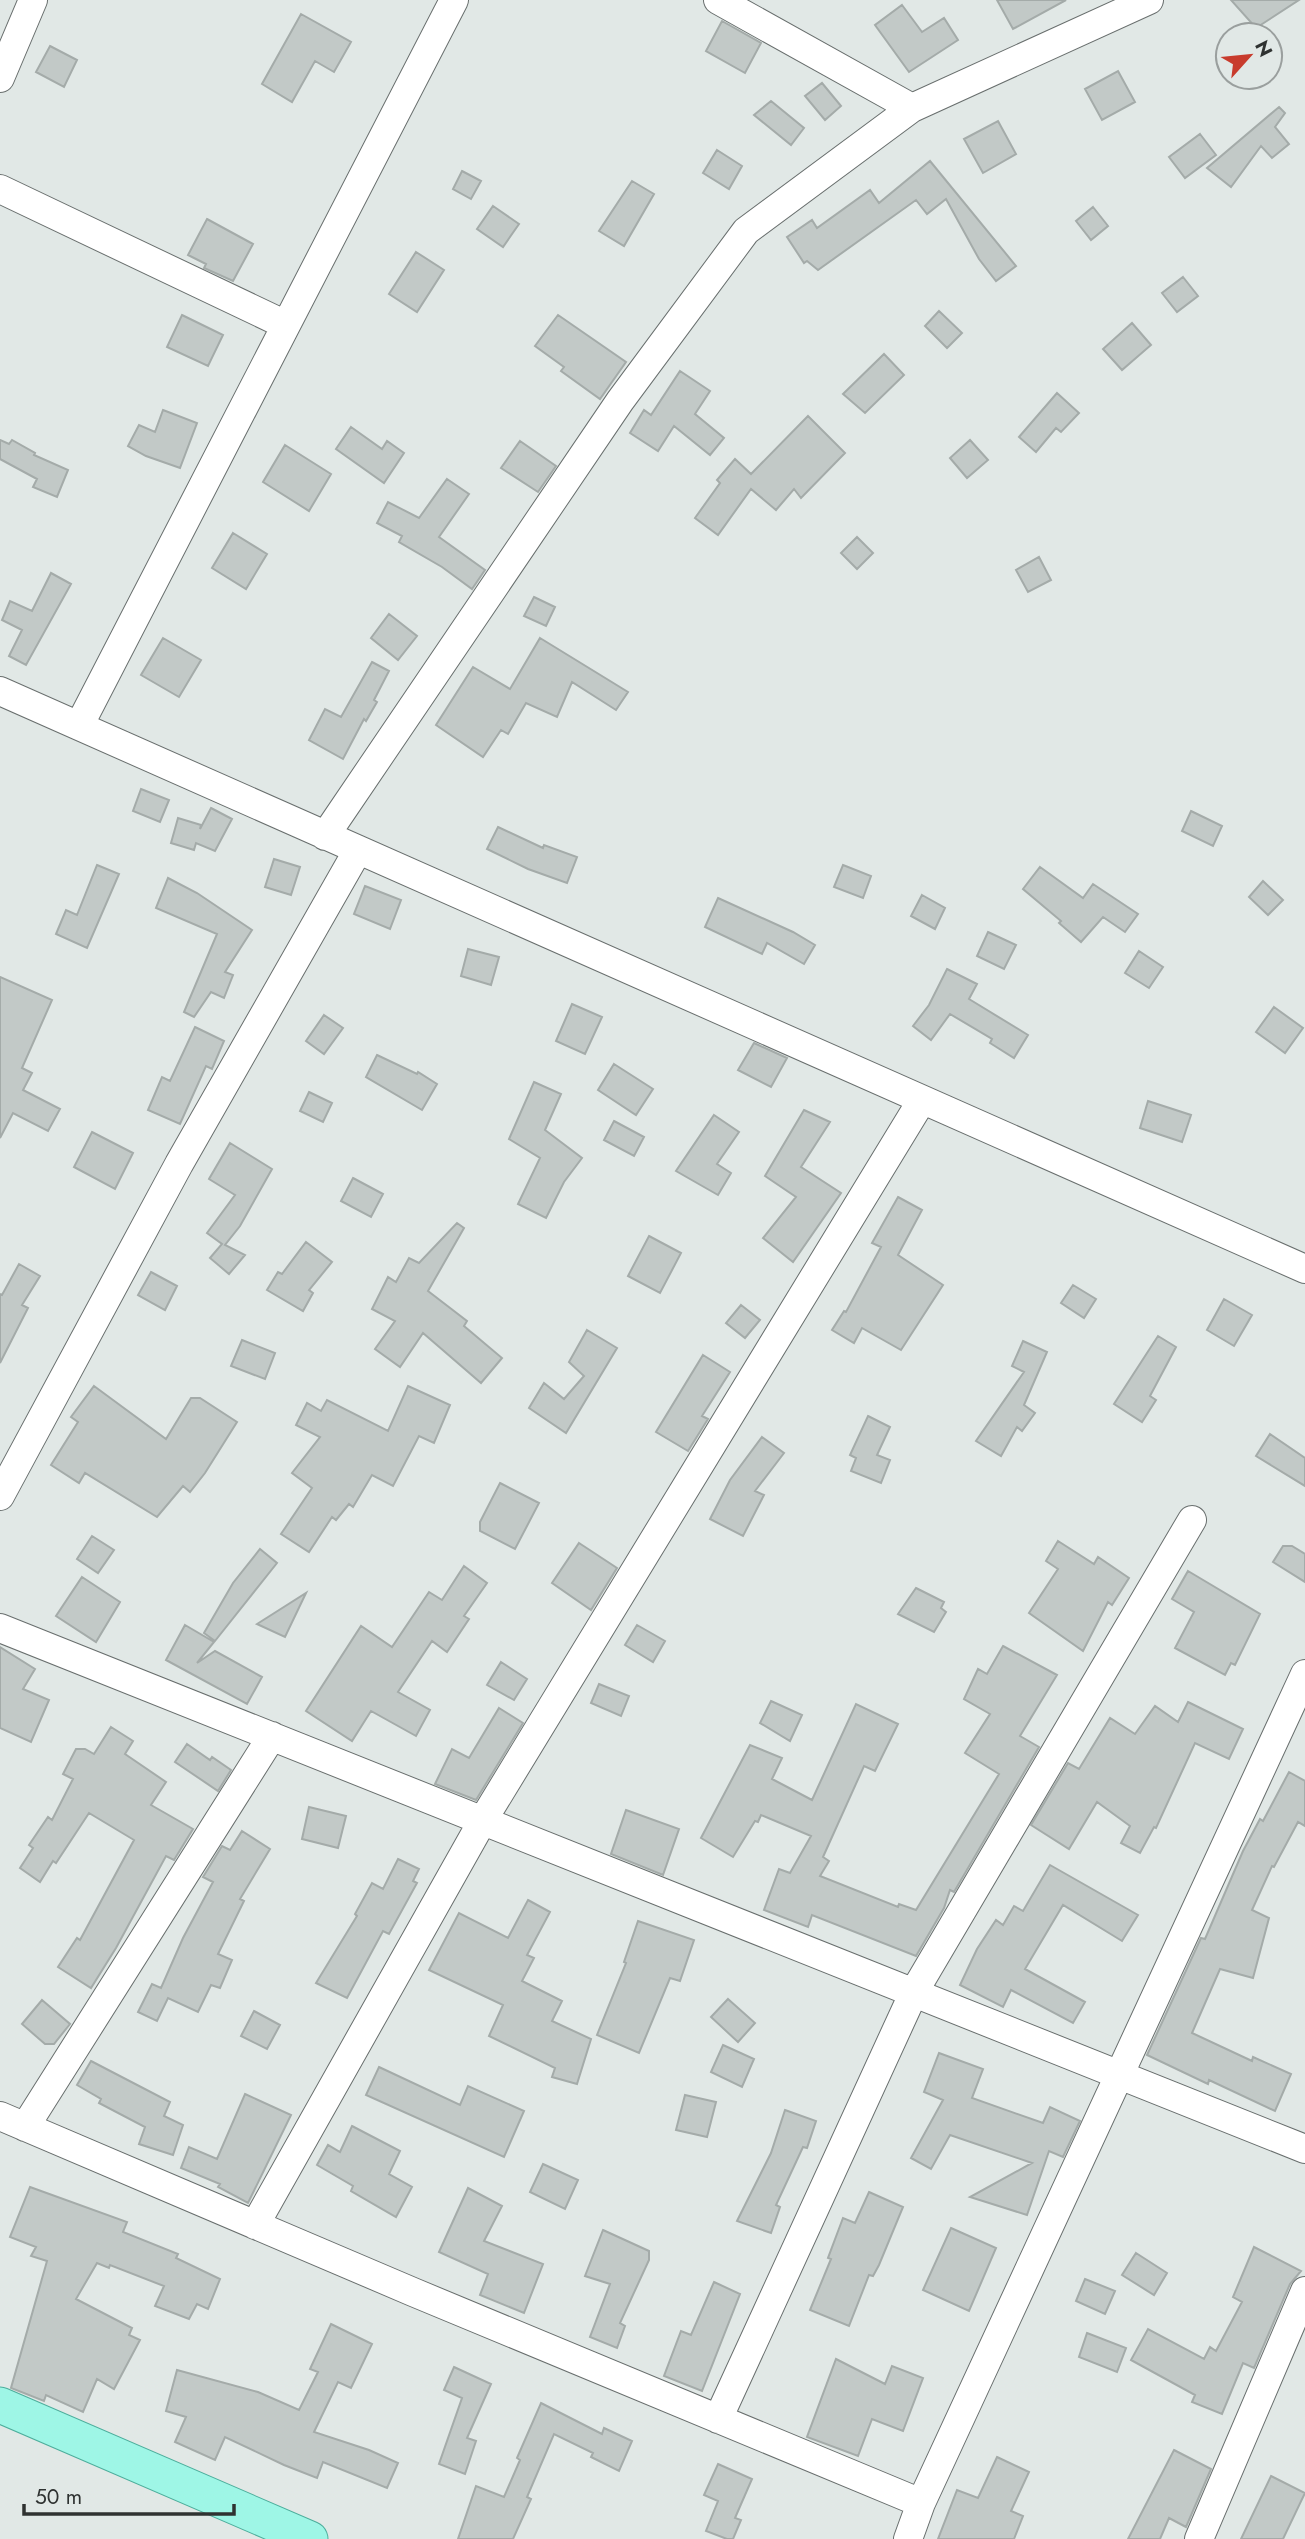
<svg xmlns="http://www.w3.org/2000/svg" width="1305" height="2539" viewBox="0 0 1305 2539" font-family="Jost,sans-serif">
	<style>
		.building { fill: #c2c9c7; stroke: #a4aba9; stroke-width: 2 }
		.lines { fill: none; stroke-linecap: round; stroke-linejoin: round }
		.minor-casing { stroke: #696f6e; stroke-width: 30 }
		.major-casing { stroke: #4dae9c; stroke-width: 37 }
		.minor { stroke: #fff; stroke-width: 28 }
		.major { stroke: #9ef6e6; stroke-width: 35 }
	</style>
	<rect width="100%" height="100%" fill="#e1e8e6"/>
	<!-- building -->
	<path class="building" d="M997 0H1066L1013 29Z
		M1231 0H1299L1256 28Z
		M902 5 922 32 944 18 958 40 909 72 875 25Z
		M301 14 351 42 334 72 315 61 292 102 262 84Z
		M722 21 761 43 745 73 706 51Z
		M50 46 77 60 64 87 36 72Z
		M1118 71 1135 102 1102 120 1085 89Z
		M822 83 841 106 825 120 805 96Z
		M771 101 804 128 791 145 754 115Z
		M1279 107 1285 113 1275 127 1289 144 1272 158 1261 146 1231 187 1207 168Z
		M998 121 1016 154 983 173 964 139Z
		M1200 134 1216 155 1185 178 1169 157Z
		M717 150 742 166 729 189 703 173Z
		M930 161 1016 266 996 281 979 259 946 199 927 214 916 200 818 270 807 261 804 263 787 237 812 220 817 228 870 190 879 203Z
		M462 171 481 181 471 199 453 189Z
		M632 181 654 194 624 246 599 231Z
		M493 206 519 224 503 247 477 229Z
		M1093 207 1108 226 1091 240 1076 221Z
		M207 219 253 244 233 281 204 268 206 264 188 255Z
		M416 252 444 270 417 312 389 294Z
		M1183 277 1198 296 1177 312 1162 293Z
		M939 311 962 333 947 348 925 326Z
		M182 315 223 335 208 366 167 347Z
		M558 315 626 362 600 399 561 371 564 367 535 346Z
		M1132 323 1151 345 1122 370 1103 349Z
		M884 354 904 375 865 413 843 394Z
		M680 371 710 391 695 414 724 438 710 455 674 426 658 451 630 433 644 410 651 415Z
		M1057 393 1079 413 1061 432 1056 428 1036 452 1019 437Z
		M163 410 197 423 180 468 146 456 128 446 139 425 155 432Z
		M808 416 845 453 801 498 794 489 776 510 751 489 718 535 695 518 720 483 717 480 735 459 751 474Z
		M351 427 382 449 387 441 404 453 384 483 336 449Z
		M0 440 9 444 12 440 35 453 34 455 68 470 57 497 33 487 37 479 0 459Z
		M970 440 988 460 967 478 950 458Z
		M520 441 556 466 538 492 501 468Z
		M285 445 331 474 309 511 263 482Z
		M447 479 469 494 439 537 485 570 472 589 442 567 399 542 402 536 377 523 388 502 419 518Z
		M233 533 267 554 246 589 212 568Z
		M857 537 873 553 857 569 841 553Z
		M1039 557 1051 580 1028 592 1016 570Z
		M51 573 71 584 26 665 9 656 22 630 2 620 10 601 32 611Z
		M534 597 555 607 546 626 524 616Z
		M389 614 417 636 398 660 371 638Z
		M163 638 201 660 179 697 141 675Z
		M540 638 628 692 616 710 572 682 557 717 526 703 508 734 501 730 483 757 436 725 473 667 510 689Z
		M372 662 389 671 374 700 377 702 366 721 364 719 343 759 309 740 325 709 341 717Z
		M141 789 169 800 160 822 133 811Z
		M211 808 232 819 215 851 196 843 194 850 171 843 178 818 201 825 200 829Z
		M1191 811 1222 826 1213 846 1182 831Z
		M498 827 543 848 544 845 577 857 567 883 528 869 487 849Z
		M274 859 300 867 291 895 265 887Z
		M97 865 119 874 87 948 56 934 66 910 77 915Z
		M843 865 871 876 863 898 834 887Z
		M1040 867 1083 898 1093 884 1138 914 1125 932 1103 917 1081 942 1059 923 1061 921 1023 889Z
		M168 878 197 893 252 930 225 972 233 975 224 998 211 992 194 1017 184 1012 217 934 156 908Z
		M1263 881 1283 900 1268 915 1249 897Z
		M365 886 401 900 390 929 354 914Z
		M922 895 945 908 935 929 911 916Z
		M718 898 793 932 815 945 804 964 767 943 762 954 705 927Z
		M988 932 1016 945 1004 969 977 956Z
		M468 949 499 957 491 985 461 976Z
		M1139 951 1163 967 1149 988 1125 973Z
		M947 969 977 984 969 999 1028 1035 1014 1058 990 1043 992 1039 950 1014 931 1040 913 1026 929 1005Z
		M0 977 52 1000 22 1068 32 1073 23 1090 60 1109 48 1131 13 1113 0 1138Z
		M572 1004 602 1017 585 1054 556 1041Z
		M1274 1007 1303 1028 1285 1053 1256 1032Z
		M324 1015 343 1028 324 1054 306 1041Z
		M195 1027 224 1041 212 1069 206 1066 180 1124 148 1110 162 1077 170 1081Z
		M754 1043 787 1058 771 1087 738 1070Z
		M377 1055 417 1074 418 1072 437 1084 422 1110 366 1077Z
		M614 1064 653 1089 636 1115 598 1090Z
		M534 1082 561 1094 545 1130 582 1158 564 1182 546 1218 518 1204 540 1158 509 1139Z
		M309 1092 332 1103 323 1122 300 1111Z
		M1148 1101 1191 1115 1182 1142 1140 1128Z
		M804 1110 830 1122 801 1167 841 1193 793 1262 763 1238 796 1197 765 1176Z
		M714 1115 739 1132 717 1164 731 1173 718 1195 676 1171Z
		M614 1121 644 1137 634 1156 604 1140Z
		M92 1132 133 1153 115 1189 74 1167Z
		M230 1143 272 1169 240 1226 225 1245 245 1255 229 1274 210 1258 222 1244 207 1233 235 1195 209 1179Z
		M353 1178 383 1194 371 1217 341 1201Z
		M898 1197 922 1210 898 1255 943 1285 901 1350 862 1328 854 1343 832 1330 844 1311 846 1312 881 1247 872 1243Z
		M457 1223 464 1228 428 1291 467 1321 464 1326 502 1358 481 1383 423 1333 400 1367 375 1349 395 1321 372 1309 388 1277 396 1282 409 1258 419 1263Z
		M649 1236 681 1253 660 1293 628 1276Z
		M306 1242 332 1262 309 1290 313 1293 303 1311 267 1290 278 1272 282 1274Z
		M19 1264 40 1276 22 1305 28 1308 0 1363V1294L2 1295Z
		M151 1272 177 1286 165 1310 138 1295Z
		M1073 1285 1096 1299 1084 1318 1061 1303Z
		M1224 1299 1252 1315 1234 1346 1207 1330Z
		M741 1305 760 1320 745 1338 726 1323Z
		M587 1330 617 1348 566 1433 529 1408 544 1383 564 1399 584 1376 569 1362Z
		M1158 1336 1176 1347 1150 1396 1156 1400 1142 1422 1114 1404Z
		M242 1340 275 1353 265 1379 231 1366Z
		M1023 1341 1047 1352 1024 1405 1035 1413 1022 1431 1017 1427 1001 1456 976 1441 1024 1372 1012 1366Z
		M703 1355 730 1372 702 1416 708 1419 688 1451 656 1432Z
		M94 1386 166 1439 191 1398H200L237 1422 205 1473 190 1492 183 1486 157 1517 85 1473 79 1483 51 1465 78 1422 71 1417Z
		M408 1386 450 1405 434 1443 419 1436 393 1486 372 1475 353 1507 349 1504 336 1520 332 1517 309 1552 281 1534 312 1488 292 1473 320 1437 296 1425 307 1403 321 1411 327 1400 388 1431Z
		M868 1416 890 1427 877 1455 890 1460 881 1483 851 1471 856 1458 850 1455Z
		M1270 1434 1305 1458V1486L1256 1456Z
		M762 1437 784 1453 755 1491 764 1495 743 1536 710 1519 730 1480Z
		M500 1483 539 1503 515 1549 480 1531V1522Z
		M92 1536 114 1550 98 1573 77 1559Z
		M1058 1541 1094 1564 1098 1557 1129 1578 1112 1605 1108 1602 1083 1651 1029 1613 1058 1569 1046 1561Z
		M579 1543 617 1568 591 1610 552 1583Z
		M1283 1546H1292L1305 1554V1582L1273 1562Z
		M260 1549 277 1563 215 1641 204 1633 233 1583Z
		M464 1566 487 1583 464 1616 469 1619 447 1652 432 1641 398 1692 430 1710 416 1736 371 1711 352 1741 306 1711 361 1626 392 1647 429 1592 442 1600Z
		M1188 1571 1260 1614 1235 1665 1231 1663 1225 1675 1175 1648 1194 1612 1172 1599Z
		M82 1577 120 1602 96 1642 56 1616Z
		M916 1588 944 1602 941 1608 946 1612 934 1632 898 1614Z
		M306 1593 285 1637 257 1624Z
		M185 1625 214 1642 197 1663 215 1651 262 1677 247 1704 166 1660Z
		M637 1625 665 1641 653 1662 625 1645Z
		M1003 1646 1057 1675 1020 1736 1039 1747 954 1892 950 1890 944 1908 916 1956 812 1915 808 1927 764 1910 779 1869 790 1873 811 1836 761 1815 758 1822 755 1821 733 1857 701 1838 750 1745 782 1758 772 1779 812 1800 856 1704 898 1724 875 1771 864 1766 823 1857 829 1861 820 1876 898 1907 899 1904 916 1910 999 1774 965 1753 990 1714 964 1699 978 1669 987 1674Z
		M0 1647 35 1669 23 1689 49 1700 31 1742 0 1728Z
		M501 1662 527 1679 514 1700 487 1685Z
		M599 1684 629 1696 621 1716 591 1703Z
		M771 1701 802 1715 790 1741 760 1723Z
		M1188 1702 1243 1729 1229 1759 1195 1743 1156 1828 1154 1827 1140 1853 1121 1843 1130 1826 1097 1802 1069 1849 1031 1825 1068 1763 1079 1769 1110 1718 1135 1734 1155 1706 1178 1722Z
		M499 1708 523 1723 476 1800 435 1784 452 1749 469 1758Z
		M111 1727 133 1741 125 1754 166 1782 151 1805 193 1829 174 1860 166 1856 116 1948 91 1988 58 1967 77 1938 80 1940 134 1840 89 1813 56 1863 53 1861 40 1882 20 1868 33 1848 29 1845 48 1817 52 1820 73 1779 63 1774 76 1749H85L94 1754Z
		M187 1744 210 1760 212 1757 231 1770 218 1791 175 1762Z
		M1289 1772 1305 1781V1826L1298 1822 1274 1867 1272 1866 1252 1910 1269 1918 1253 1978 1220 1969 1192 2033 1252 2061 1253 2057 1291 2074 1275 2111 1209 2080 1208 2084 1147 2055 1201 1938 1205 1939 1243 1851 1260 1819 1263 1821Z
		M309 1807 346 1816 338 1848 302 1839Z
		M626 1810 679 1829 663 1875 611 1854Z
		M242 1831 270 1849 240 1899 244 1901 218 1954 232 1960 220 1988 211 1985 198 2012 168 1998 157 2021 138 2012 152 1984 161 1988 183 1938 213 1882 203 1877 222 1846 230 1850Z
		M398 1859 419 1869 413 1881 417 1883 389 1934 383 1931 347 1998 316 1983 357 1916 355 1914 372 1883 383 1889Z
		M1050 1865 1138 1915 1122 1941 1063 1905 1025 1969 1085 2002 1073 2023 1011 1990 1003 2007 960 1985 977 1949 996 1920 1003 1925 1014 1906 1023 1911Z
		M528 1900 550 1912 527 1955 534 1958 522 1981 562 2001 552 2021 591 2039 577 2084 552 2077 555 2068 489 2036 503 2005 429 1970 459 1913 508 1938Z
		M638 1921 694 1940 680 1981 670 1978 639 2053 597 2035 626 1963 624 1962Z
		M728 1999 755 2023 738 2042 711 2017Z
		M42 2000 70 2024 54 2044H45L22 2024Z
		M254 2011 280 2025 267 2049 241 2036Z
		M723 2045 754 2059 742 2087 711 2072Z
		M939 2053 983 2069 972 2098 1043 2123 1050 2107 1080 2121 1063 2157 1049 2151 1027 2215 970 2197 1032 2163 950 2135 931 2169 911 2158 943 2100 924 2092Z
		M91 2061 170 2102 164 2116 183 2125 173 2155 139 2144 145 2127 99 2103 101 2099 77 2085Z
		M379 2067 460 2105 468 2086 524 2111 504 2157 366 2095Z
		M245 2094 291 2115 248 2203 218 2187 220 2184 181 2168 189 2147 217 2159Z
		M685 2095 716 2102 707 2137 676 2130Z
		M785 2110 816 2121 807 2148 803 2147 776 2205 780 2207 771 2233 737 2221 771 2153Z
		M352 2126 400 2151 389 2174 412 2187 396 2217 351 2191 353 2186 317 2165 328 2145 340 2152Z
		M543 2164 578 2180 565 2209 530 2192Z
		M30 2187 127 2222 123 2232 178 2254 176 2258 220 2279 208 2309 197 2304 189 2319 155 2306 164 2286 110 2265 109 2268 97 2263 76 2299 132 2328 129 2335 140 2340 114 2389 97 2379 83 2412 46 2395 44 2401 11 2388 47 2261 31 2256 36 2247 10 2237Z
		M468 2188 502 2206 484 2241 543 2264 524 2313 480 2295 488 2274 439 2252Z
		M869 2192 903 2207 879 2265 873 2276 869 2275 849 2326 810 2310 831 2259 828 2258 843 2218 855 2223Z
		M951 2228 996 2248 969 2311 923 2290Z
		M603 2230 649 2251V2260L620 2323 625 2326 617 2348 590 2337 610 2284 585 2276Z
		M1254 2247 1301 2271 1290 2284 1254 2368 1243 2363 1222 2414 1192 2402 1195 2395 1131 2360 1148 2329 1204 2359 1210 2347 1216 2351 1242 2302 1233 2297Z
		M1136 2253 1167 2273 1154 2295 1122 2275Z
		M1085 2279 1115 2291 1105 2314 1076 2301Z
		M714 2282 740 2294 702 2391 664 2376 681 2331 691 2335Z
		M331 2324 372 2344 351 2388 338 2382 314 2432 369 2450 398 2463 387 2488 323 2462 317 2478 284 2465 225 2437 215 2460 175 2442 186 2417 166 2411 177 2370 258 2392 299 2410 318 2372 310 2369Z
		M1087 2333 1126 2348 1117 2372 1079 2357Z
		M836 2359 885 2384 892 2366 923 2378 903 2431 872 2419 858 2456 807 2437Z
		M454 2367 491 2384 467 2438 476 2441 465 2474 439 2464 462 2398 444 2390Z
		M541 2403 602 2434 604 2428 632 2441 619 2471 591 2457 593 2453 554 2434 527 2497 531 2499 513 2539H458L476 2486 504 2497 520 2460 517 2458Z
		M1174 2450 1211 2469 1186 2527 1169 2518 1160 2539H1128Z
		M997 2457 1029 2472 1011 2511 1023 2516 1014 2539H938L957 2490 978 2498Z
		M718 2464 752 2479 735 2518 741 2520 733 2539H727L706 2531 718 2501 704 2495Z
		M1271 2476 1305 2493 1283 2539H1241Z"/>
	<g class="lines">
		<!-- minor casing -->
		<g class="minor-casing">
			<path id="minor" d="M718 0 912 108
				M0 78 33 0
				M0 189 286 325
				M0 691 1305 1269
				M79 726 454 0
				M325 836 620 401 746 231 912 108 1149 0
				M0 1496 179 1164 358 850
				M0 1628 1305 2149
				M0 2116 413 2292 921 2503
				M25 2127 272 1736
				M255 2225 483 1820 922 1100
				M718 2419 914 1992 1192 1520
				M908 2539 921 2503 1305 1674
				M1199 2539 1305 2291"/>
		</g>
		<!-- major casing -->
		<g class="major-casing">
			<path id="major" d="M0 2405 310 2539"/>
		</g>
		<!-- minor -->
		<use href="#minor" class="minor"/>
		<!-- major -->
		<use href="#major" class="major"/>
	</g>
	<!-- north arrow -->
	<g transform="translate(1249 56) rotate(63)"><circle r="33" fill="#e1e8e6" stroke="#9a9f9e" stroke-width="2"/>
	<path d="M0-5L12 26L0 18L-12 26Z" fill="#c83b2d"/>
	<text y="-10" font-size="19" font-weight="bold" text-anchor="middle" fill="#2f3231">N</text>
	</g>
	<!-- scale -->
	<path d="M24 2504v10h210v-10" fill="none" stroke="#2f3231" stroke-width="3.5"/>
	<text x="35" y="2504" font-size="21" fill="#2f3231" stroke="#e1e8e6" stroke-width="5" paint-order="stroke">50 m</text>
</svg>
